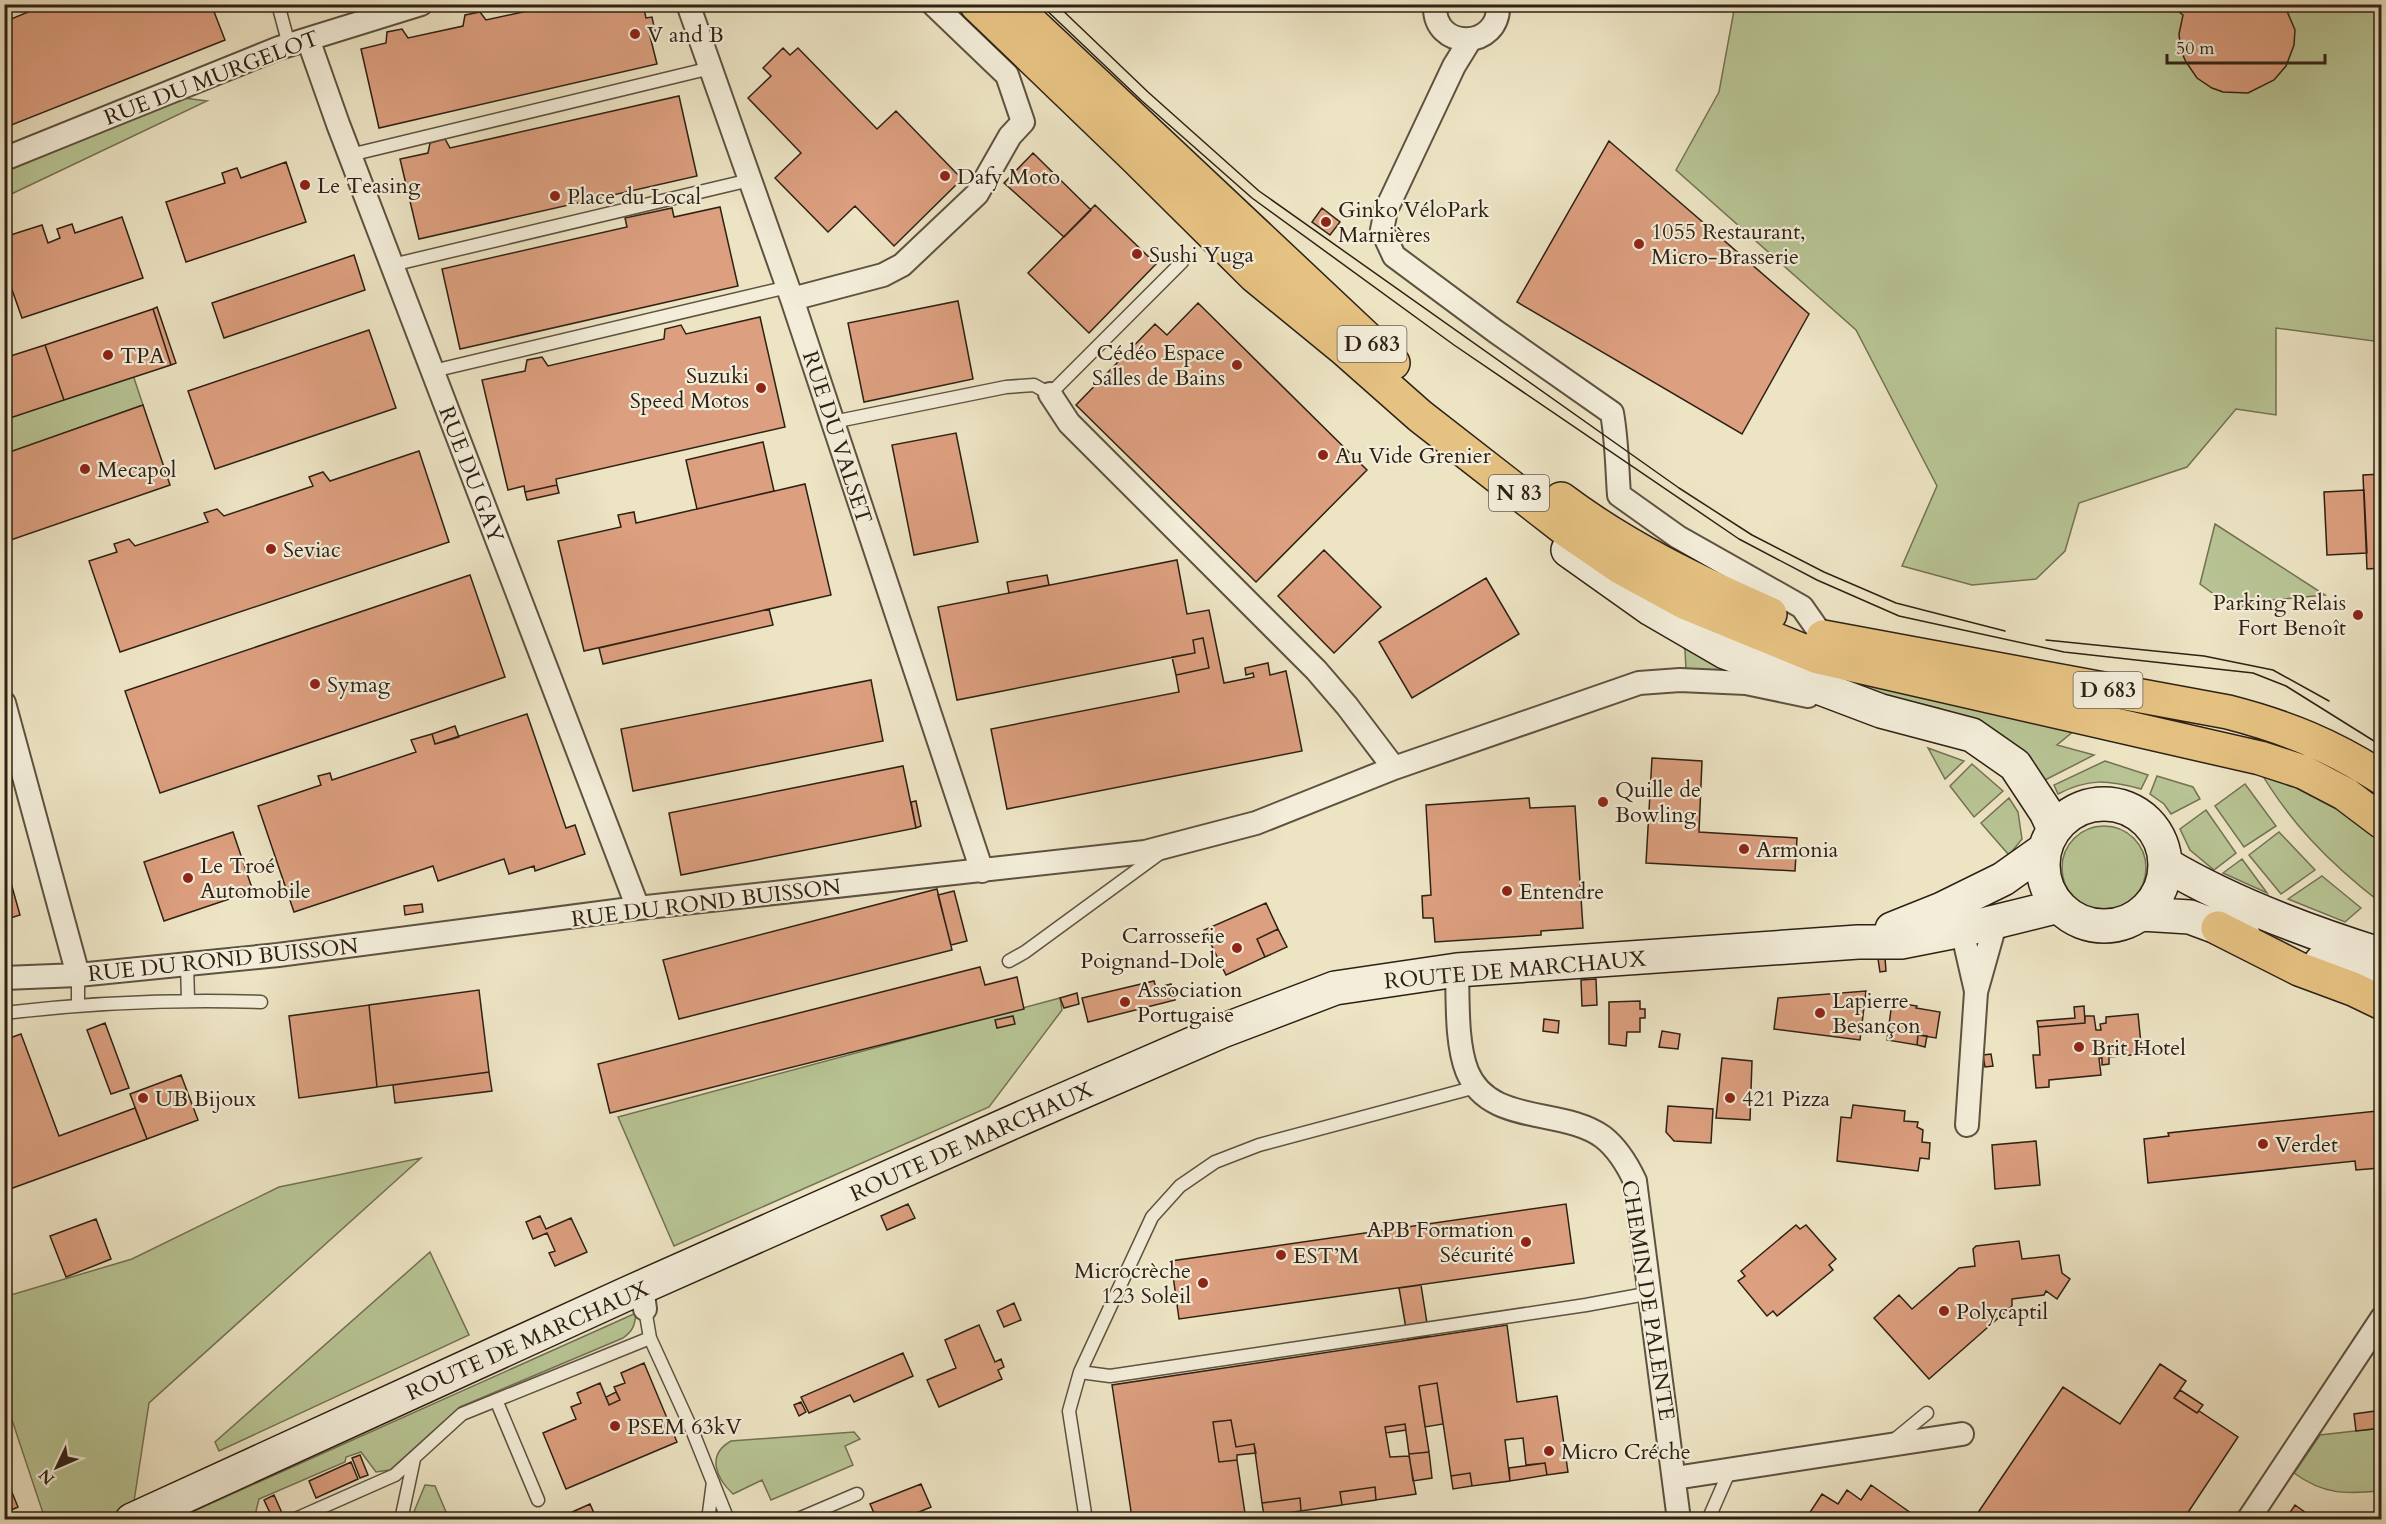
<svg xmlns="http://www.w3.org/2000/svg" width="2386" height="1524" viewBox="0 0 2386 1524" font-family="Cardo,serif">
	<style>
		.green { fill: #b8c494; stroke: #737254; stroke-width: 1.5 }
		.building { fill: #dc9f7f; stroke: #2e2114; stroke-width: 1.5 }
		.lines { fill: none; stroke-linecap: round; stroke-linejoin: round }
		.lane-casing { stroke: #5e5240; stroke-width: 15 }
		.street-casing { stroke: #5e5240; stroke-width: 26 }
		.secondary-casing { stroke: #2e2114; stroke-width: 36 }
		.primary-casing { stroke: #2e2114; stroke-width: 36 }
		.lane { stroke: #f3edd9; stroke-width: 12 }
		.street { stroke: #f3edd9; stroke-width: 22 }
		.secondary { stroke: #f3edd9; stroke-width: 33 }
		.primary { stroke: #e6c282; stroke-width: 33 }
		.tram { stroke: #2e2114; stroke-width: 1.5 }
		.poi-dot { fill: #8f2418; stroke: #f3edd9; stroke-width: 2 }
		.labels { text-anchor: middle; stroke-width: 4.5; stroke-linejoin: round; paint-order: stroke }
		.shield { fill: #f3edd9; stroke: #695e4f; stroke-width: 1.5 }
		.shield-label { font-size: 21px; font-weight: bold; fill: #2e2114 }
		.poi-label { font-size: 22px; fill: #2e2114; stroke: #f3edd9; text-anchor: start }
		.street-label { font-size: 22px; fill: #2e2114; stroke: #f3edd9 }
	</style>
	<rect width="100%" height="100%" fill="#ede4c4"/>
	<filter id="stains"><feTurbulence type="fractalNoise" baseFrequency=".00333" numOctaves="4"/><feColorMatrix values="0 0 0 0 .2 0 0 0 0 .09 0 0 0 0 .02 0 0 0 .5 -.17"/></filter>
	<radialGradient id="worn" r=".72"><stop offset=".6" stop-color="#630" stop-opacity="0"/><stop offset="1" stop-color="#630" stop-opacity=".3"/></radialGradient>
	<!-- green -->
	<path class="green" d="M1735 5H2381V342L2276 328V415L2236 409 2187 467 2079 503 2065 551 2036 579 1972 585 1902 566 1937 486 1856 330 1676 170 1719 92Z
		M184 98 207 101 5 197V172Z
		M133 375 143 405 5 454 4 420Z
		M2215 524 2325 595 2263 601 2234 609 2200 584Z
		M1639 585 2081 725 2057 745 2094 755 2045 780 2035 765 2019 748 1986 725 1938 708 1836 684Z
		M1677 636 1731 671 1686 670 1685 650Z
		M1928 748 1964 761 1945 779Z
		M2105 761 2148 775 2141 789C2107 780 2089 778 2058 794L2054 785Z
		M2255 763 2381 830V903C2328 862 2289 822 2255 763Z
		M1972 764 2003 791 1974 817 1950 786Z
		M2157 776 2193 787 2200 799 2171 814 2164 804 2150 794Z
		M2245 784 2276 826 2244 847 2215 806Z
		M2009 798 2018 812 2022 839 2009 855 1981 823Z
		M2206 810 2236 853 2214 870 2190 850 2180 829Z
		M2062 868a42 42 0 1 1 84 0a42 42 0 1 1-84 0Z
		M2279 832 2315 870 2281 894 2249 855Z
		M2242 859 2267 893 2223 873Z
		M2322 876 2361 908 2345 922 2288 899Z
		M1060 998 1062 1010 989 1107 674 1246 618 1117Z
		M421 1158 149 1403 133 1508 105 1519H45L11 1417 5 1419 4 1297 132 1259 279 1187Z
		M430 1252 469 1335 219 1451 215 1442Z
		M636 1313C635 1325 633 1331 623 1338L460 1407 390 1470 376 1472 361 1452 346 1457 345 1462 259 1499 254 1519 174 1520Z
		M2381 1428V1491C2346 1494 2324 1495 2294 1473L2320 1435Z
		M854 1432 860 1439 845 1446 853 1465 771 1500 762 1480 733 1494C716 1478 706 1455 731 1441Z
		M425 1485 435 1486 449 1519H411Z"/>
	<!-- building -->
	<path class="building" d="M47 4H211L225 40 4 128V22Z
		M542 4H643L646 18 652 17 655 31 649 32 657 64 379 128 361 49 386 43 387 32 402 29 408 38 463 26 465 15 480 12 486 20 541 8Z
		M2169 4H2284L2295 30 2294 45 2286 66 2274 80 2248 93 2223 92 2212 88 2197 78 2186 62 2181 51 2179 34 2183 15Z
		M783 48 790 55 798 48 877 129 896 111 962 179 894 246 855 206 828 232 775 178 801 153 748 98 771 76 763 68Z
		M679 96 697 176 419 239 400 159 428 153 430 143 445 139 450 148Z
		M1609 141 1809 314 1742 434 1517 302Z
		M1033 153 1091 210 1064 237 1004 183Z
		M286 162 306 222 186 262 166 202 225 183 222 173 237 168 241 178Z
		M1095 205 1156 264 1089 333 1028 273Z
		M720 207 738 286 460 349 442 269 627 227 625 218 672 208 674 217Z
		M1322 208 1340 222 1330 235 1312 222Z
		M122 217 143 278 22 318 4 267V237L42 225 48 243 60 238 57 229 72 224 75 233Z
		M354 255 365 290 224 338 212 303Z
		M958 301 973 379 864 402 848 323Z
		M1198 303 1367 470 1256 582 1076 405 1155 324 1167 335Z
		M157 307 176 363 171 365 153 309Z
		M153 309 171 365 64 400 45 345Z
		M760 317 785 427 556 479 557 485 525 492 524 486 508 490 482 380 525 371 527 360 542 357 548 366 664 339 665 329 681 325 686 334Z
		M369 330 396 408 215 469 188 391Z
		M45 345 64 400 4 420V358Z
		M143 405 170 485 5 542 4 454Z
		M956 433 978 542 914 555 892 445Z
		M763 442 774 491 697 509 686 460Z
		M419 451 449 542 120 652 89 561 117 552 114 544 129 539 135 546 208 522 204 513 217 509 224 516 313 486 309 477 323 472 330 481Z
		M2382 474V568L2367 569 2363 475Z
		M805 484 831 595 584 651 558 541 621 527 618 515 634 512 636 523Z
		M557 485 559 493 527 500 525 492Z
		M2364 490 2367 553 2327 555 2324 492Z
		M1324 550 1381 607 1334 653 1278 596Z
		M1177 560 1187 614 1209 610 1224 683 1254 677 1253 673 1246 675 1245 668 1268 663 1270 675 1286 671 1302 751 1007 809 991 729 1179 692 1176 675 1209 668 1203 638 1193 640 1195 653 957 700 938 607Z
		M470 575 505 677 160 793 125 691Z
		M1047 575 1049 585 1009 593 1007 582Z
		M1486 578 1519 634 1412 698 1379 642Z
		M769 609 773 625 603 664 599 648Z
		M1203 638 1209 668 1176 675 1172 657 1195 653 1193 640Z
		M871 680 883 741 633 791 621 729Z
		M527 714 566 828 575 825 585 854 535 871 534 866 509 874 504 859 438 881 433 866 294 912 258 806 321 785 318 776 330 773 332 780 416 752 411 740 432 734 435 744Z
		M455 726 459 737 435 744 432 734Z
		M1652 758 1702 761 1699 832 1797 838 1795 871 1646 863Z
		M903 766 916 828 681 875 669 813Z
		M1529 798 1530 808 1575 806 1583 928 1541 931V935L1435 942 1433 918H1423L1422 896 1431 895 1426 805Z
		M916 801 921 826 916 828 911 802Z
		M233 832 253 891 164 921 144 862Z
		M9 876 20 915 4 920V877Z
		M937 889 952 950 679 1019 663 960Z
		M954 891 967 941 951 945 938 895Z
		M1266 903 1278 929 1257 939 1265 957 1226 975 1204 930Z
		M422 904 423 912 405 915 404 906Z
		M1278 929 1287 947 1265 957 1257 939Z
		M1885 958 1886 971 1880 972 1878 959Z
		M980 967 985 985 1017 977 1024 1009 610 1113 598 1064Z
		M1596 979 1597 1005 1582 1006 1581 980Z
		M1154 981 1156 988 1171 984 1175 1000 1088 1022 1082 998Z
		M479 990 489 1072 377 1087 369 1005Z
		M1866 991 1860 1040 1774 1029 1778 998Z
		M1077 993 1079 1004 1064 1008 1060 998Z
		M1640 1001V1009H1645V1018H1640V1032H1627L1626 1046 1609 1044V1002Z
		M1892 1002 1917 1006 1916 1008 1940 1012 1936 1038 1918 1035 1917 1045 1887 1040Z
		M369 1005 377 1087 299 1098 289 1016Z
		M2084 1006 2085 1023 2038 1027 2037 1021 2075 1018 2074 1007Z
		M2138 1014 2142 1054 2109 1057V1064L2102 1065V1058H2099L2101 1075 2049 1080V1087L2036 1088 2033 1055H2040L2038 1027 2085 1023V1016H2094L2096 1030H2101L2100 1024 2106 1023V1017Z
		M1013 1016 1015 1024 997 1028 995 1020Z
		M1544 1019 1559 1021 1558 1033 1543 1031Z
		M105 1023 129 1088 111 1094 87 1030Z
		M1662 1031 1680 1034 1678 1049 1659 1047Z
		M21 1034 59 1136 135 1108 147 1139 10 1189 4 1174V1040Z
		M1918 1035 1927 1036 1925 1047 1917 1045Z
		M1991 1054 1993 1066 1985 1067 1983 1055Z
		M1722 1058 1752 1061 1750 1120 1716 1118Z
		M489 1072 492 1091 395 1103 393 1085Z
		M181 1075 198 1120 147 1139 130 1094Z
		M1853 1105 1905 1111 1904 1121 1918 1122 1917 1127 1923 1130 1922 1142 1930 1143 1929 1159 1920 1158 1918 1171 1837 1161 1841 1117 1851 1118Z
		M1668 1106 1713 1109 1711 1143 1674 1141 1666 1132Z
		M2377 1111 2382 1148 2380 1168 2356 1170 2355 1161 2148 1183 2144 1139 2169 1136 2168 1133Z
		M2036 1141 2040 1185 1995 1189 1992 1145Z
		M908 1204 915 1218 887 1230 881 1216Z
		M1566 1204 1574 1263 1179 1319 1171 1261Z
		M540 1216 546 1229 571 1218 587 1252 555 1266 549 1253 555 1251 547 1233 533 1239 526 1222Z
		M96 1219 111 1259 66 1277 50 1236Z
		M1796 1225 1800 1229 1806 1225 1836 1259 1829 1265 1833 1270 1777 1316 1773 1311 1767 1316 1738 1281 1745 1276 1741 1271Z
		M2019 1241 2022 1259 2059 1255 2062 1273 2070 1279 2057 1299 2046 1291 2044 1295 2012 1299V1306L1929 1379 1874 1318 1899 1295 1912 1309 1959 1268 1975 1266 1973 1249 1976 1246Z
		M1421 1285 1429 1336 1408 1340 1399 1288Z
		M1014 1303 1021 1320 1004 1327 997 1311Z
		M979 1325 995 1362 1001 1359 1004 1367 998 1370 1002 1379 939 1407 927 1380 956 1368 945 1340Z
		M1507 1325 1517 1402 1557 1396 1568 1472 1547 1475 1545 1463 1526 1465 1523 1438 1505 1440 1510 1481 1472 1486 1470 1473 1451 1476 1437 1383 1419 1386 1429 1452 1409 1454 1405 1424 1385 1427 1390 1457 1409 1456 1416 1494 1376 1500 1375 1487 1340 1492 1342 1505 1301 1511 1300 1498 1262 1503 1254 1444 1236 1447 1231 1420 1213 1422 1219 1462 1237 1460 1246 1520H1170L1169 1513 1132 1518 1112 1385Z
		M903 1353 913 1376 854 1402 850 1395 809 1413 801 1397Z
		M644 1363 677 1442 566 1489 543 1433 576 1419 571 1407 581 1403 577 1393 600 1383 609 1405 620 1400 614 1387 625 1383 621 1373Z
		M2160 1364 2186 1381 2174 1398 2197 1413 2199 1411 2238 1437 2183 1520H1973L2063 1387 2120 1424Z
		M1437 1383 1443 1424 1425 1427 1419 1386Z
		M2180 1390 2203 1405 2197 1413 2174 1398Z
		M616 1392 620 1400 609 1405 606 1397Z
		M801 1402 806 1412 799 1416 794 1405Z
		M2382 1410V1428L2356 1431 2354 1414Z
		M1231 1420 1236 1447 1254 1444 1256 1453 1237 1455V1460L1219 1462 1213 1422Z
		M1405 1424 1406 1430 1386 1433 1385 1427Z
		M1429 1452 1432 1478 1413 1481 1409 1454Z
		M360 1455 368 1475 360 1478 352 1458Z
		M351 1462 358 1479 316 1498 309 1481Z
		M1545 1463 1547 1475 1510 1481 1509 1468Z
		M1470 1473 1472 1486 1453 1489 1451 1476Z
		M921 1484 931 1507 900 1520H877L870 1504Z
		M1871 1485 1921 1520H1805L1822 1494 1838 1504 1847 1490 1861 1500Z
		M1375 1487 1376 1500 1342 1505 1340 1492Z
		M11 1490 18 1507 4 1513V1492Z
		M274 1495 282 1513 272 1517 264 1500Z
		M1300 1498 1301 1511 1264 1516 1262 1503Z
		M590 1504 597 1520H554Z
		M2295 1505 2316 1520H2285Z"/>
	<g class="lines">
		<!-- lane casing -->
		<g class="lane-casing">
			<path id="lane" d="M278 4 289 45
				M350 155 711 68
				M392 265 750 180
				M433 371 788 287
				M833 422 1006 387 1034 385 1050 394 1182 262
				M1009 961 1025 952 1159 854
				M187 964 188 999
				M78 975V1004
				M4 1013C90 1003 174 999 261 1002
				M645 1309 650 1338 692 1430 728 1520
				M1080 1372 1110 1376 1586 1305 1651 1293
				M496 1400 538 1500
				M1893 1441 1927 1413
				M293 1520 395 1475 462 1414 650 1338
				M401 1520 414 1459
				M708 1520 713 1482
				M796 1520 857 1494
				M1086 1520 1069 1411 1080 1372 1152 1217 1180 1186 1215 1162 1259 1145 1476 1087
				M1708 1520 1729 1472
				M2371 1520 2382 1517"/>
		</g>
		<!-- street casing -->
		<g class="street-casing">
			<path id="street" d="M688 4 792 299 982 871
				M1435 4C1432 52 1501 50 1498 4
				M308 39 338 124 638 908
				M1470 40 1454 66 1386 210 1382 230 1394 256 1495 331 1612 413C1617 441 1617 467 1619 495L1678 537 1802 607 1823 637
				M4 159 279 48 421 4
				M792 299 883 275 902 265 977 194 1010 136 1023 122 1007 75 933 4
				M1050 394 1069 423 1316 670 1347 706 1394 768
				M4 703 78 975
				M1964 918 1962 930 1976 991
				M1457 970C1458 1001 1456 1043 1467 1071 1489 1126 1562 1107 1603 1137 1617 1148 1628 1166 1635 1181L1679 1520
				M4 978 78 975 278 955 638 908 1145 852 1256 823 1394 768 1639 683 1680 680 1746 683 1808 696
				M1967 1125 1976 992 1996 921
				M642 1287 645 1309
				M1675 1478 1962 1434
				M2248 1520 2382 1318"/>
		</g>
		<!-- secondary casing -->
		<g class="secondary-casing">
			<path id="secondary" d="M1568 550 1651 609 1725 652 1881 711 1972 735 2015 765 2046 812 2054 829
				M2043 865a61 61 0 1 1 122 0a61 61 0 1 1-122 0Z
				M2165 864C2232 904 2308 932 2382 955
				M2141 914 2190 917 2244 937
				M1892 929 1942 909 2003 879 2044 850
				M2321 962 2382 980
				M132 1520 624 1295 1022 1118 1222 1031 1335 988 1457 970 1858 942H1901L1962 930 2059 906"/>
		</g>
		<!-- primary casing -->
		<g class="primary-casing">
			<path id="primary" d="M976 4 1135 157 1255 276 1343 348 1420 416 1569 532 1620 567 1686 603 1818 657 2260 758 2303 772 2345 794 2382 822
				M1011 4 1393 363
				M1561 499C1625 547 1697 582 1770 614
				M1823 637 2228 712C2286 727 2331 745 2382 778
				M2218 928 2299 969 2353 989 2382 1003"/>
		</g>
		<!-- lane -->
		<use href="#lane" class="lane"/>
		<!-- street -->
		<use href="#street" class="street"/>
		<!-- secondary -->
		<use href="#secondary" class="secondary"/>
		<!-- primary -->
		<use href="#primary" class="primary"/>
		<!-- tram -->
		<path class="tram" d="M1040 4 1142 101 1252 198 1454 345 1739 539 1817 580 1899 616 2064 652 2253 673 2286 686 2382 746
			M1056 4 1148 92 1259 191 1679 488 1752 535 1824 572 1896 603 2005 631
			M2046 640 2204 656 2273 670 2329 701"/>
	</g>
	<!-- markers -->
	<g class="poi-dot">
		<circle cx="635" cy="34" r="6"/>
		<circle cx="945" cy="176" r="6"/>
		<circle cx="305" cy="185" r="6"/>
		<circle cx="555" cy="196" r="6"/>
		<circle cx="1326" cy="222" r="6"/>
		<circle cx="1639" cy="244" r="6"/>
		<circle cx="1137" cy="254" r="6"/>
		<circle cx="108" cy="355" r="6"/>
		<circle cx="1237" cy="365" r="6"/>
		<circle cx="761" cy="388" r="6"/>
		<circle cx="1323" cy="455" r="6"/>
		<circle cx="85" cy="469" r="6"/>
		<circle cx="271" cy="549" r="6"/>
		<circle cx="2358" cy="615" r="6"/>
		<circle cx="315" cy="684" r="6"/>
		<circle cx="1603" cy="802" r="6"/>
		<circle cx="1744" cy="849" r="6"/>
		<circle cx="188" cy="878" r="6"/>
		<circle cx="1507" cy="891" r="6"/>
		<circle cx="1237" cy="948" r="6"/>
		<circle cx="1125" cy="1002" r="6"/>
		<circle cx="1820" cy="1013" r="6"/>
		<circle cx="2079" cy="1047" r="6"/>
		<circle cx="143" cy="1098" r="6"/>
		<circle cx="1730" cy="1098" r="6"/>
		<circle cx="2263" cy="1144" r="6"/>
		<circle cx="1526" cy="1242" r="6"/>
		<circle cx="1281" cy="1255" r="6"/>
		<circle cx="1203" cy="1283" r="6"/>
		<circle cx="1944" cy="1311" r="6"/>
		<circle cx="615" cy="1426" r="6"/>
		<circle cx="1549" cy="1451" r="6"/>
	</g>
	<g class="labels">
		<!-- shield labels -->
		<g class="shield">
			<rect x="1337.5" y="326" width="69" height="36" rx="4.5"/>
			<rect x="1489" y="475" width="60" height="36" rx="4.5"/>
			<rect x="2073.5" y="672" width="69" height="36" rx="4.5"/>
		</g>
		<g class="shield-label">
			<text x="1372" y="351">D 683</text>
			<text x="1519" y="500">N 83</text>
			<text x="2108" y="697">D 683</text>
		</g>
		<!-- poi labels -->
		<g class="poi-label">
			<text x="647" y="42">V and B</text>
			<text x="957" y="184">Dafy Moto</text>
			<text x="317" y="193">Le Teasing</text>
			<text x="567" y="204">Place du Local</text>
			<text x="1338" y="217">Ginko VéloPark<tspan x="1338" dy="25">Marnières</tspan></text>
			<text x="1651" y="239">1055 Restaurant,<tspan x="1651" dy="25">Micro-Brasserie</tspan></text>
			<text x="1149" y="262">Sushi Yuga</text>
			<text x="1225" y="360" text-anchor="end">Cédéo Espace<tspan x="1225" dy="25">Salles de Bains</tspan></text>
			<text x="120" y="363">TPA</text>
			<text x="749" y="383" text-anchor="end">Suzuki<tspan x="749" dy="25">Speed Motos</tspan></text>
			<text x="1335" y="463">Au Vide Grenier</text>
			<text x="97" y="477">Mecapol</text>
			<text x="283" y="557">Seviac</text>
			<text x="2346" y="610" text-anchor="end">Parking Relais<tspan x="2346" dy="25">Fort Benoît</tspan></text>
			<text x="327" y="692">Symag</text>
			<text x="1615" y="797">Quille de<tspan x="1615" dy="25">Bowling</tspan></text>
			<text x="1756" y="857">Armonia</text>
			<text x="200" y="873">Le Troé<tspan x="200" dy="25">Automobile</tspan></text>
			<text x="1519" y="899">Entendre</text>
			<text x="1225" y="943" text-anchor="end">Carrosserie<tspan x="1225" dy="25">Poignand-Dole</tspan></text>
			<text x="1137" y="997">Association<tspan x="1137" dy="25">Portugaise</tspan></text>
			<text x="1832" y="1008">Lapierre<tspan x="1832" dy="25">Besançon</tspan></text>
			<text x="2091" y="1055">Brit Hotel</text>
			<text x="155" y="1106">UB Bijoux</text>
			<text x="1742" y="1106">421 Pizza</text>
			<text x="2275" y="1152">Verdet</text>
			<text x="1514" y="1237" text-anchor="end">APB Formation<tspan x="1514" dy="25">Sécurité</tspan></text>
			<text x="1293" y="1263">EST’M</text>
			<text x="1191" y="1278" text-anchor="end">Microcrèche<tspan x="1191" dy="25">123 Soleil</tspan></text>
			<text x="1956" y="1319">Polycaptil</text>
			<text x="627" y="1434">PSEM 63kV</text>
			<text x="1561" y="1459">Micro Créche</text>
		</g>
		<!-- street labels -->
		<g class="street-label">
			<text transform="translate(211 77) rotate(-21)" y="8">RUE DU MURGELOT</text>
			<text transform="translate(838 437) rotate(72)" y="8">RUE DU VALSET</text>
			<text transform="translate(472 474) rotate(69)" y="8">RUE DU GAY</text>
			<text transform="translate(706 902) rotate(-7)" y="8">RUE DU ROND BUISSON</text>
			<text transform="translate(223 959) rotate(-6)" y="8">RUE DU ROND BUISSON</text>
			<text transform="translate(1515 969) rotate(-5)" y="8">ROUTE DE MARCHAUX</text>
			<text transform="translate(971 1141) rotate(-24)" y="8">ROUTE DE MARCHAUX</text>
			<text transform="translate(1649 1300) rotate(81)" y="8">CHEMIN DE PALENTE</text>
			<text transform="translate(527 1340) rotate(-24)" y="8">ROUTE DE MARCHAUX</text>
		</g>
	</g>
	<!-- margin -->
	<rect width="2386" height="1524" fill="none" stroke="#ede4c4" stroke-width="24"/>
	<rect x="6" y="6" width="2374" height="1512" fill="none" stroke="#2e2114" stroke-width="3"/>
	<rect x="12" y="12" width="2362" height="1500" fill="none" stroke="#2e2114" stroke-width="1.5"/>
	<!-- north arrow -->
	<g transform="translate(57 1467) rotate(226)" stroke="#f3edd9" stroke-width="4.5" paint-order="stroke">
	<path d="M0-4.5L10 22L0 15L-10 22Z" fill="#2e2114"/>
	<text y="-9" font-size="16" font-weight="bold" text-anchor="middle" fill="#2e2114">N</text>
	</g>
	<!-- scale -->
	<path d="M2167 54v9h158v-9" fill="none" stroke="#2e2114" stroke-width="3"/>
	<text x="2176" y="54" font-size="18" fill="#2e2114" stroke="#f3edd9" stroke-width="4.5" paint-order="stroke">50 m</text>
	<rect width="100%" height="100%" filter="url(#stains)"/>
	<rect width="100%" height="100%" fill="url(#worn)"/>
</svg>
